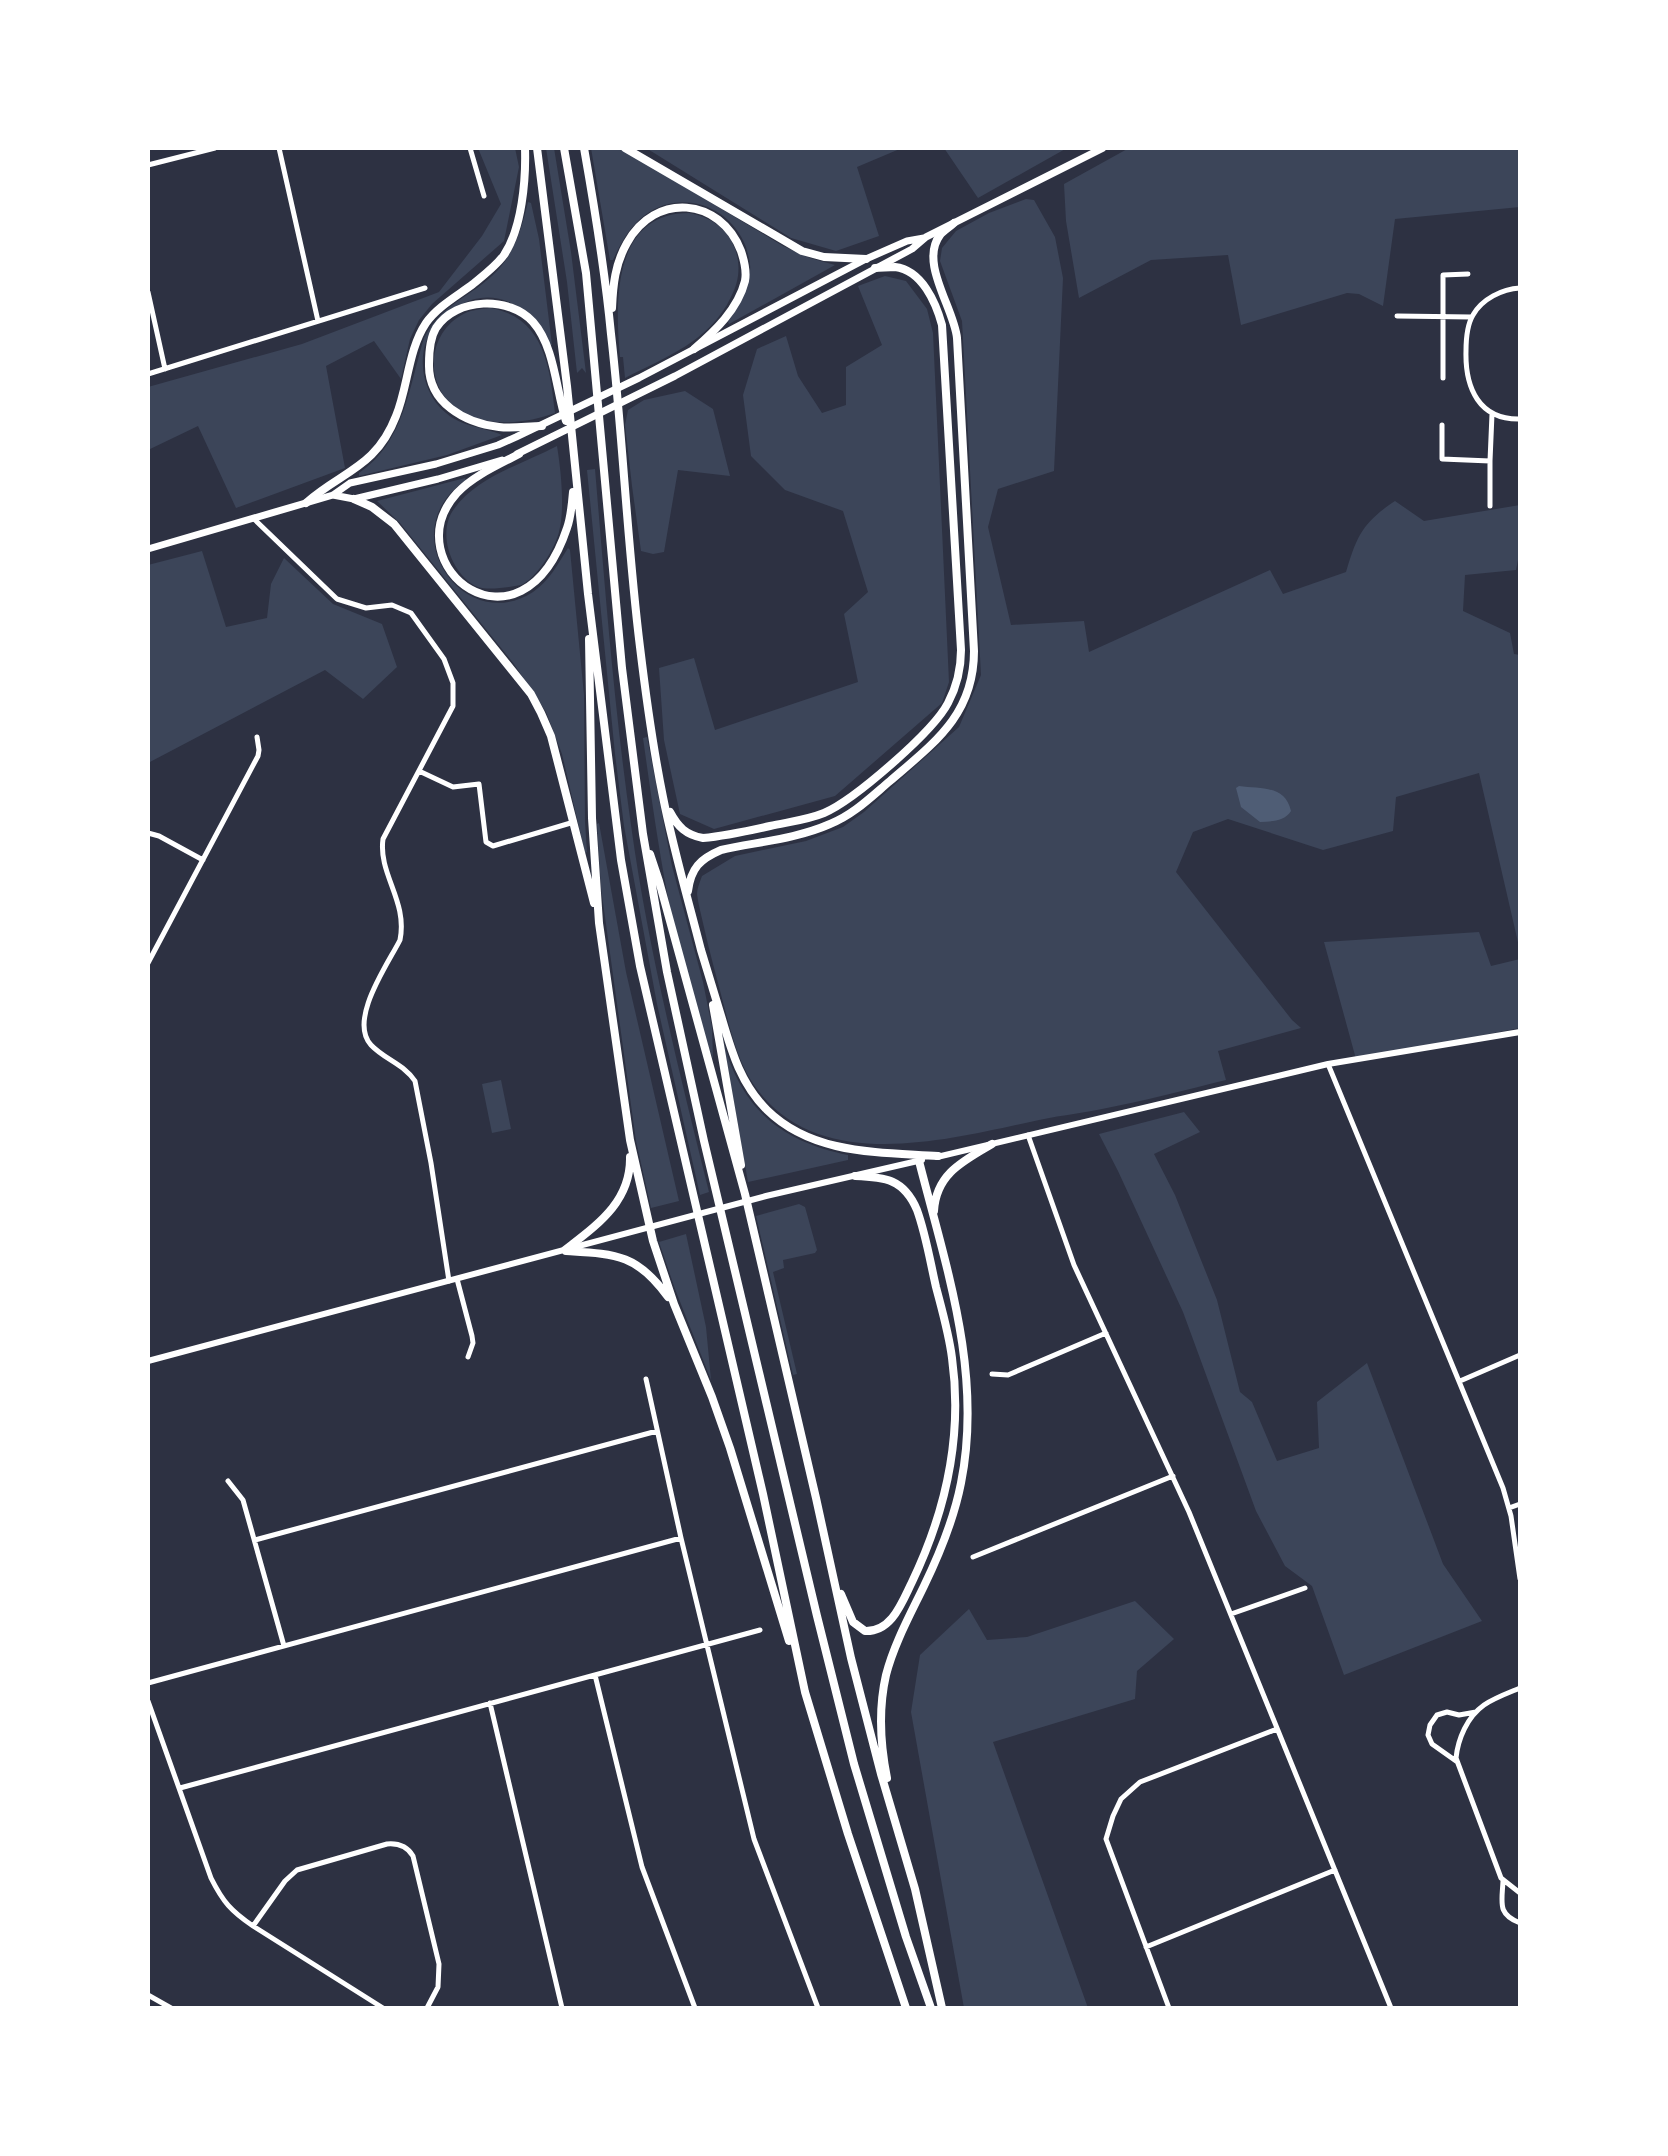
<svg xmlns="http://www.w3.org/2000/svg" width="1668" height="2156" viewBox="0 0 1668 2156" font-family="Spectral,serif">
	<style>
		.green { fill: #3c4559 }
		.water { fill: #4f5d75 }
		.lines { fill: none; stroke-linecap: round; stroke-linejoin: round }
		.minor { stroke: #fff; stroke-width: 5 }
		.tertiary { stroke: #fff; stroke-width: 6 }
		.secondary { stroke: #fff; stroke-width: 7 }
		.trunk { stroke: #fff; stroke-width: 8 }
	</style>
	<rect width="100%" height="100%" fill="#2d3142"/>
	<!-- green -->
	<path class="green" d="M478 148H515L519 167 504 241 432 304 419 320 410 339 401 379 374 341 326 366 345 468 236 508 198 426 148 450V387L302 344 439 292 482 236 501 204Z
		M546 148H554L571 252 586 373 582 368 577 373 567 282Z
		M591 148H620L783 246 810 258 835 265 729 324 728 322C738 307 747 290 750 271 751 263 748 255 746 247 731 206 681 188 645 215 629 227 621 243 613 260H610Z
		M646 148H902L857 167 879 236 836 251 791 238Z
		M944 148H1067L978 198Z
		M1129 148H1520V207L1395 219 1383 306 1359 294 1347 293 1241 325 1228 255 1151 260 1079 298 1066 221 1064 184Z
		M1026 199 1034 200 1055 237 1063 278 1054 471 998 489 988 527 1011 625 1084 621 1089 652 1270 570 1283 594 1346 572C1357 536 1362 523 1395 501L1424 521 1520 505V550L1516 570 1465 575 1463 611 1510 633 1514 654 1520 655V951L1479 773 1396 797 1393 831 1323 850 1228 819 1193 832 1176 872 1292 1020 1301 1028 1218 1051 1226 1080C1185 1090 1144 1101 1102 1109 1078 1114 1054 1116 1030 1122 942 1141 816 1174 754 1085 738 1062 731 1032 724 1006 717 978 709 951 703 923 701 914 698 903 697 894 697 888 700 882 702 876L735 856 806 841 843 827 864 812 959 727 981 675 962 321 940 261 942 248 956 231 989 213Z
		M528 202 531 203 539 239 552 345 550 346C537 311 498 285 462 304 455 308 449 315 444 321 438 327 431 332 427 339 417 364 425 396 446 413 462 427 484 427 502 435L447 455 359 476V473C404 443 409 387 424 338 443 302 472 297 497 271 515 252 522 227 528 202Z
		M689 213C710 217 728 228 735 249 741 265 739 282 731 297 710 341 666 357 625 378L623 357H620C615 303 612 213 689 213Z
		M885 276 906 281 927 309 933 333 949 682 942 703 835 796 714 829 680 814 664 740 659 668 694 658 715 730 858 682 844 614 868 592 843 511 785 490 751 456 743 395 757 349 786 336 798 376 822 413 846 405V367L882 345 858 286Z
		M490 308C544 317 550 367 555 413 523 425 476 429 449 402 425 377 430 334 460 316 469 310 480 309 490 308Z
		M685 391 713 409 730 476 678 470 664 552 653 554 641 551 632 486 625 425 628 410 644 400Z
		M557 446C561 470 565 509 559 532 555 548 537 578 521 585 517 586 513 586 509 587 500 588 487 590 478 587 452 576 436 533 454 509 478 476 521 465 557 446Z
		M595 469C605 588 614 707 631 825 648 949 679 1071 709 1192L700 1195 657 1004 624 826 615 754 587 470Z
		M465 478 466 480C390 531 464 637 533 592 549 581 558 564 568 548L570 550 584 695 585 822 587 852 585 853 562 754 546 712 514 664 400 523 377 501Z
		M202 551 226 627 267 618 271 584 284 558 333 604 382 624 397 667 363 699 325 670 148 763V565Z
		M647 737 672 866 703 982 712 1027 713 1059C673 958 658 844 643 738Z
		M599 823 626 972 679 1201 651 1208 636 1141 601 888 597 824Z
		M1479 932 1491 966 1520 959V1028L1356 1059 1324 942Z
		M722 1034C725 1046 728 1059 733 1070 756 1122 795 1144 848 1155V1160L748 1182Z
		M501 1080 511 1129 492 1133 482 1084Z
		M1184 1112 1200 1132 1154 1154 1175 1195 1217 1300 1240 1392 1252 1402 1277 1461 1319 1448 1317 1402 1367 1363 1443 1564 1482 1621 1344 1675 1312 1586 1285 1566 1256 1511 1183 1312 1118 1171 1099 1134Z
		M799 1204 805 1207 817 1250 815 1253 783 1260 784 1268 773 1272 797 1374 793 1375 756 1216Z
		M686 1234 706 1327 711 1380 675 1289 659 1242Z
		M1135 1601 1174 1639 1137 1671 1135 1699 993 1742 1088 2008H964L911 1712 920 1655 969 1609 987 1640 1027 1637Z"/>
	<!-- water -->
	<path class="water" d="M1239 786C1261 789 1285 785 1291 811 1284 822 1272 821 1260 822L1241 807 1236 788Z"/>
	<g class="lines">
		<!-- minor -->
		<path class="minor" d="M279 148 318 321
			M470 148 484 196
			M148 165 215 148
			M1520 288C1502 289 1482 299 1473 315 1467 325 1466 339 1466 351 1465 388 1479 420 1520 419
			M148 292 165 369
			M1397 316 1471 317
			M148 374 425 288
			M1443 378V275L1468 274
			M1442 425V459L1490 461 1492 414
			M1490 506V461
			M253 518 337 599 366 608 392 605 411 613 444 659 453 683V706L383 839C378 874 408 901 400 940 388 964 348 1020 371 1045 384 1059 405 1065 415 1081L431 1163 449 1281
			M419 771 453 787 479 784 486 842 493 846 574 822
			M148 833 159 836 203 860
			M148 963 258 756 259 750 257 737
			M1328 1064 1503 1488 1511 1516 1520 1579
			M1028 1135 1074 1265 1189 1512 1391 2008
			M457 1279 472 1336 473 1343 468 1357
			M992 1374 1008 1375 1106 1333
			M646 1379 681 1538 754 1839 818 2008
			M1460 1381 1520 1355
			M228 1481 243 1500 284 1646
			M1509 1508 1520 1504
			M255 1540 657 1431
			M973 1557 1173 1476
			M1231 1614 1305 1588
			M595 1675 642 1867 695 2008
			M148 1683 681 1538
			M1520 1688C1508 1693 1494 1698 1484 1705 1467 1717 1458 1739 1456 1758L1501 1878 1520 1893
			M148 1701 211 1878C223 1902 231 1911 253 1926L383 2008
			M490 1703 562 2008
			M1456 1761 1432 1744 1428 1735 1430 1725 1437 1715 1447 1712 1459 1715 1476 1712
			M180 1788 760 1630
			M1503 1881C1502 1903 1497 1914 1520 1923
			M253 1926 285 1881 297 1870 387 1844C398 1843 407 1846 413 1856L439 1964 438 1987 427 2008
			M1146 1947 1335 1870
			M148 1995 171 2008
			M1169 2008 1106 1839 1113 1816 1121 1799 1140 1782 1277 1729"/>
		<!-- tertiary -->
		<path class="tertiary" d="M937 1157 1328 1064 1520 1032
			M148 1361 766 1196 922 1160"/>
		<!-- secondary -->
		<path class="secondary" d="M517 454 675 376 912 249 926 237 1103 148
			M333 495 354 499 438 479 502 460
			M148 549 333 495 350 483 436 464 498 445 516 437 639 378 866 259 907 241 924 238"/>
		<!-- trunk -->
		<path class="trunk" d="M537 148 567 386 588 594 621 860 640 966 763 1494 805 1692 848 1834 906 2008
			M564 148 586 273 622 668 643 834 667 972 704 1141 817 1616 854 1764 906 1937 931 2008
			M584 148C595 210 605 271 611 334 623 438 627 543 640 647 646 697 653 748 663 797 673 848 688 899 701 950 708 973 715 996 722 1019 732 1053 741 1084 767 1110 813 1155 879 1152 938 1156
			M625 148 802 251 824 257 866 259
			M612 308C613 285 615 264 627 243 655 192 720 197 741 251 744 260 747 271 745 281 738 309 715 331 694 349
			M542 426C528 426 513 429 499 427 465 423 428 403 429 364 429 353 430 338 436 328 456 297 510 296 533 322 555 347 556 391 566 421
			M519 454C498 465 473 476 457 493 392 565 521 666 567 528 571 517 572 504 573 492
			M354 499 372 507 394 524 531 694 541 713 551 736 594 903
			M306 503C342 471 376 468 396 416 408 387 408 350 426 323 437 307 457 296 473 284 484 275 496 266 504 255 522 228 526 180 525 148
			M589 639 592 818 599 923 630 1140 653 1241 674 1304 712 1397 730 1448 789 1641
			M670 812C678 827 686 835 703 838 725 836 748 831 770 826 788 822 807 820 824 813 854 800 933 732 948 703 957 686 961 669 961 650L942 325C936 303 922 270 895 267 888 267 881 268 875 268
			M650 854 659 881 745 1194 816 1498 851 1658 881 1774 915 1889 942 2008
			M688 891C691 868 700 859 721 850 757 842 796 839 830 824 853 815 871 797 890 781 934 743 974 715 974 651L957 338C954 308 919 263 940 235 943 231 950 227 954 223
			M713 1005 741 1165
			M934 1211C936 1174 963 1161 992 1144
			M565 1250C597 1225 631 1202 630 1157
			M566 1251C616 1254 637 1254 668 1297
			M841 1594 853 1622 865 1631C892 1632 902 1602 912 1582 946 1511 963 1437 952 1358 949 1334 942 1310 936 1287 930 1261 926 1235 917 1210 904 1179 885 1177 855 1176
			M887 1778C880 1743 878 1710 886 1675 894 1644 910 1615 924 1586 940 1553 954 1519 961 1483 983 1373 946 1267 919 1161"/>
	</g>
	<!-- border -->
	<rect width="1668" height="2156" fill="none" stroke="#ffffff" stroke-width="300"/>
</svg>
